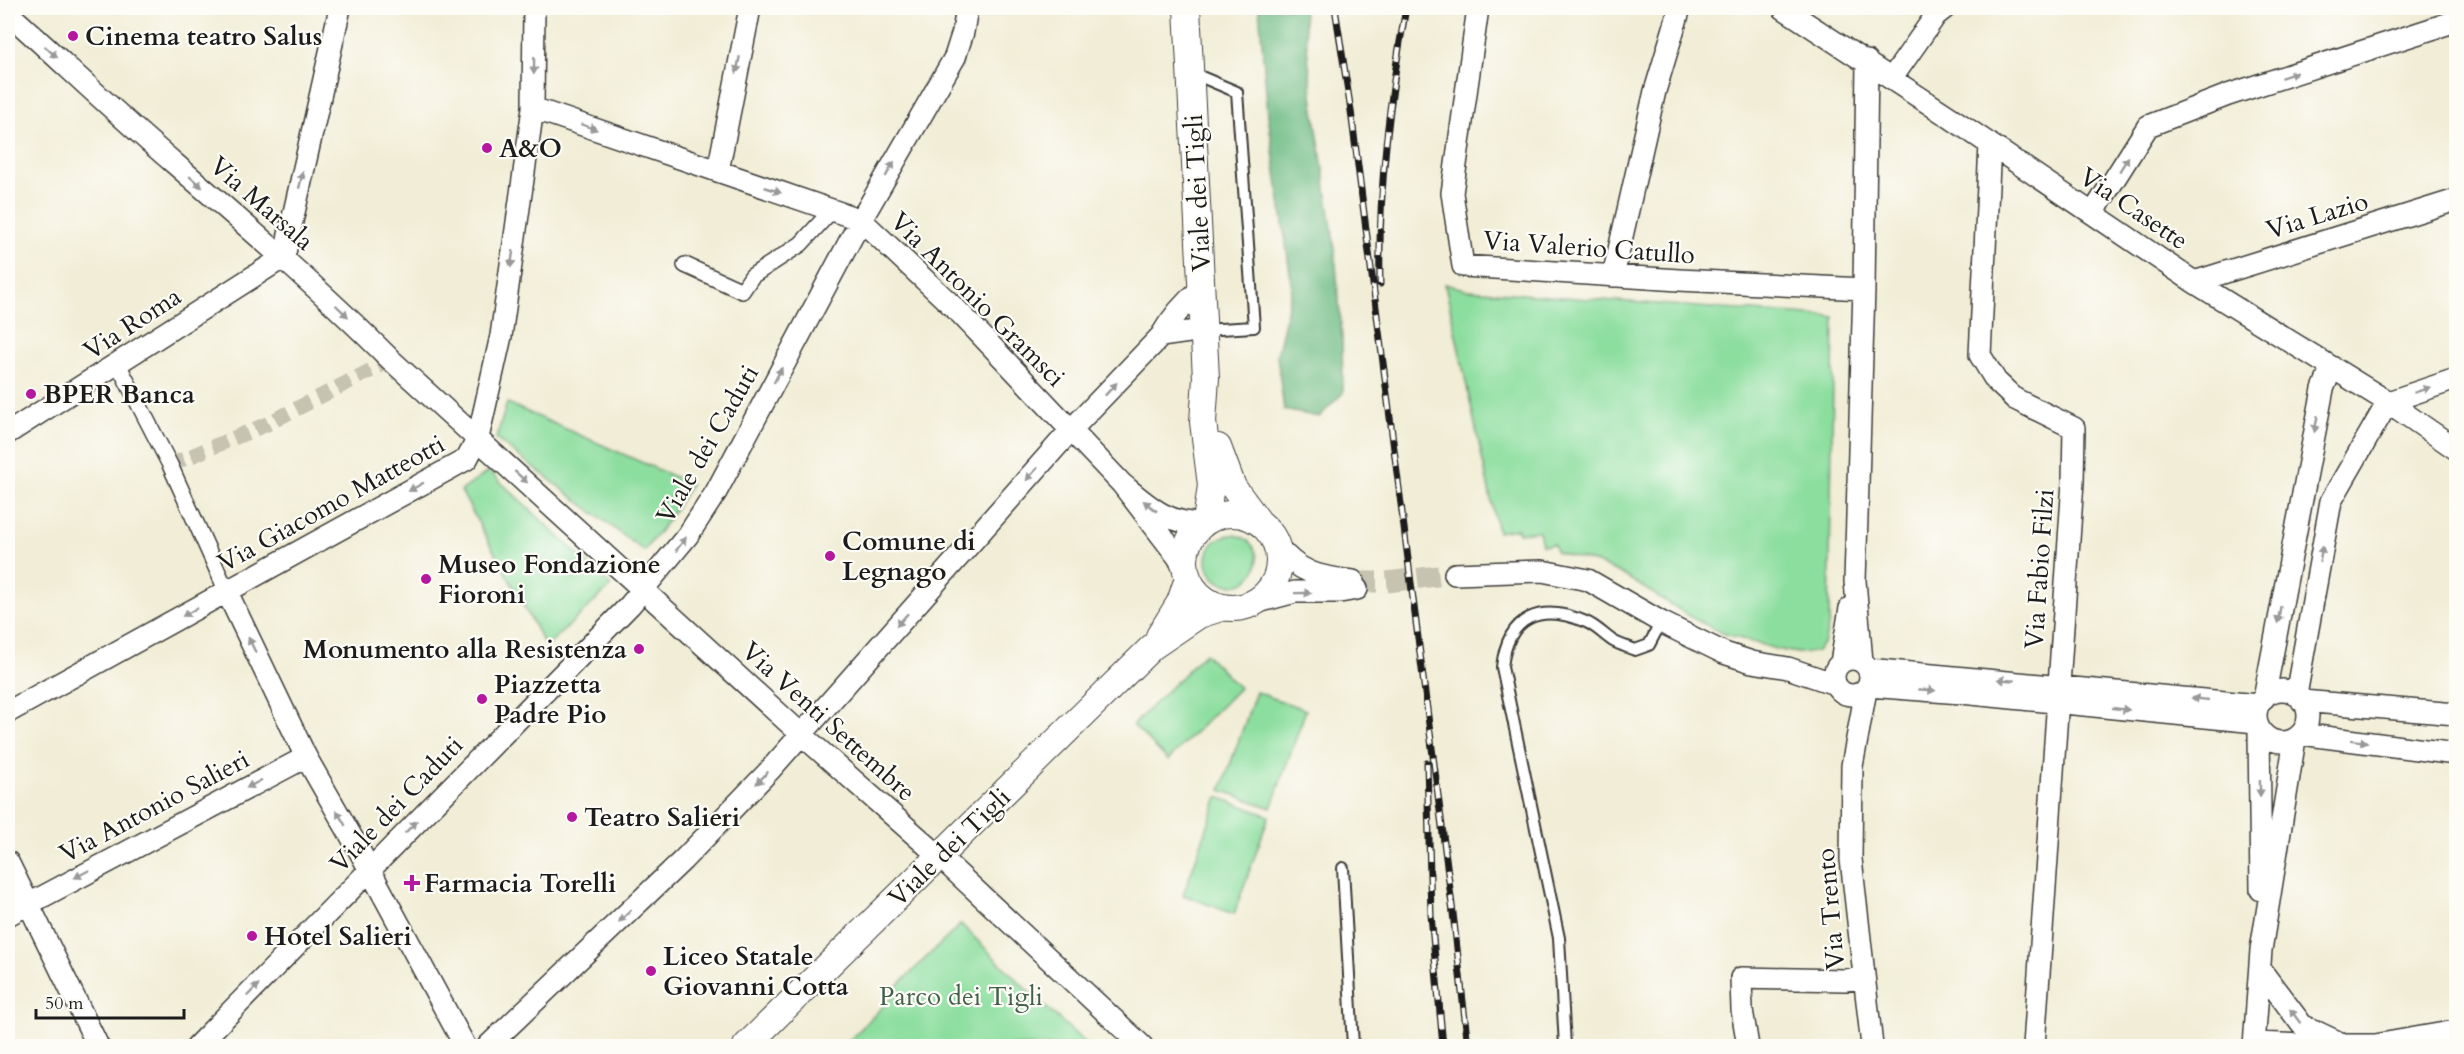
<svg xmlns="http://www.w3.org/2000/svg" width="2464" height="1054" viewBox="0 0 2464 1054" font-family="Cardo,serif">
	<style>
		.green { fill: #8cde9f; stroke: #547d5e; stroke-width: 1.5 }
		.forest { fill: #71bd86; stroke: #466c51; stroke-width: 1.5 }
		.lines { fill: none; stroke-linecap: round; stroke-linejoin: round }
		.pedestrian-tunnel { stroke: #c6c3b1; stroke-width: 15; stroke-dasharray: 15 8; stroke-linecap: butt }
		.minor-tunnel { stroke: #c6c3b1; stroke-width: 21; stroke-dasharray: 21 10; stroke-linecap: butt }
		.service-casing { stroke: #3c3b38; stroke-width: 14 }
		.pedestrian-casing { stroke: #3c3b38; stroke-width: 18 }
		.minor-casing { stroke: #3c3b38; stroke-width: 24 }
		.tertiary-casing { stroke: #3c3b38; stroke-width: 28 }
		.service { stroke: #fff; stroke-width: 10 }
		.pedestrian { stroke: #fff; stroke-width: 15 }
		.minor { stroke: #fff; stroke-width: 21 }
		.tertiary { stroke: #fff; stroke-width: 26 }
		.rail-casing { stroke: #1c1c1c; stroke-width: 7 }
		.rail { stroke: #fdfcf7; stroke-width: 4.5; stroke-dasharray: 14; stroke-linecap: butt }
		.oneway { fill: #999 }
		.poi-dot { fill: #b5179e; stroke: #fdfcf7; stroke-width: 2 }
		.labels { text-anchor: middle; stroke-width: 4.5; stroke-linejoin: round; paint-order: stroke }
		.poi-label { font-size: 26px; font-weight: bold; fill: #1c1c1c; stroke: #fdfcf7; text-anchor: start }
		.street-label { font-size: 26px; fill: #1c1c1c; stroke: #fdfcf7 }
		.park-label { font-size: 26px; fill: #43604a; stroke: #fdfcf7 }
	</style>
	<rect width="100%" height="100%" fill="#fdfcf7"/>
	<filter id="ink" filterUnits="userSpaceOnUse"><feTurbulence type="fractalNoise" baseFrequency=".0167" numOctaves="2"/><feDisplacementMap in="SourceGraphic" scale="12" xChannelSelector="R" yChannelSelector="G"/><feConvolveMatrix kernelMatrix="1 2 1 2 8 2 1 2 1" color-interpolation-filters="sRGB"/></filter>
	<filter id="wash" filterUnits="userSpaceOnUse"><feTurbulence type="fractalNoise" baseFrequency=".008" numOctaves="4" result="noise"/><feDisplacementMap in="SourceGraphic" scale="24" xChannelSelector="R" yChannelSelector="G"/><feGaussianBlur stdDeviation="1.35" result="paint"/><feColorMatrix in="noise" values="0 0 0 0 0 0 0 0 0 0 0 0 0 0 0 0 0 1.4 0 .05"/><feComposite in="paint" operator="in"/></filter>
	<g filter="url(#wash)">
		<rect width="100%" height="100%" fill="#f1edd6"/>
		<!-- green -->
		<path class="green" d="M1445 284 1468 290 1834 317 1829 622 1825 641 1817 652 1797 653 1776 649 1722 633 1693 618 1620 573 1597 563 1556 552 1554 544 1542 545 1539 531 1519 533 1518 529 1498 532Z
			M507 403 691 484 669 519 644 551 496 439Z
			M489 471 611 586 546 647 461 491Z
			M1207 560a25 25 0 1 1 50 0a25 25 0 1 1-50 0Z
			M1205 653 1239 688 1168 760 1133 725Z
			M1256 692 1306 710 1271 808 1221 790Z
			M1218 797 1269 816 1234 914 1183 895Z
			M961 924 1029 992 1089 1046H844L895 994 892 991Z"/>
		<!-- forest -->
		<path class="forest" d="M1259 8H1303L1313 103 1334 241 1342 338 1343 393 1319 417 1284 410 1277 356 1292 288 1268 115Z"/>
	</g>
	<g filter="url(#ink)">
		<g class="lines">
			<!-- pedestrian-tunnel -->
			<path class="pedestrian-tunnel" d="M170 465 267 424 391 360"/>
			<!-- minor-tunnel -->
			<path class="minor-tunnel" d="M1356 582H1387L1455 574"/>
			<!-- service casing -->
			<g class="service-casing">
				<path id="service" d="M1192 73 1237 92 1254 327 1203 330
					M1343 868 1353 1046
					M1565 1046 1559 938 1502 667C1508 615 1541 603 1586 622 1596 626 1604 635 1613 641 1620 645 1628 647 1635 650L1649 645 1661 622"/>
			</g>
			<!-- pedestrian casing -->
			<g class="pedestrian-casing">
				<path id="pedestrian" d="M685 265 742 291 752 276 801 244 832 210
					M118 364 170 465 227 592"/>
			</g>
			<!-- minor casing -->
			<g class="minor-casing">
				<path id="minor" d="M1478 8 1452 193 1463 266 1679 280 1864 289
					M1783 8 1951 118 2194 282 2388 402 2456 449
					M8 13C56 56 103 101 152 144 234 215 315 284 391 360L801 734 940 857 1142 1046
					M1892 78 1936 15 1945 8
					M533 108 861 220 961 314 1122 484
					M1990 144 1980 355 1996 381 2015 399 2074 428 2073 482 2034 1046
					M718 171 750 8
					M2093 213 2148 126 2228 95 2456 21
					M1613 276 1655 91 1680 8
					M2194 282 2456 200
					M1161 336 1203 330
					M2388 402 2456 379
					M8 433 284 257 340 8
					M1276 545C1299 573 1318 577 1353 581
					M1186 572 1178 557 1122 484C1149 506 1166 524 1204 524
					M1455 574 1542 571 1588 580 1661 622 1724 653 1752 662 1788 668 1835 684
					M227 592 306 757 359 850 465 1046
					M1250 604 1295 592H1340L1357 589
					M1834 677a18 18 0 1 1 36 0a18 18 0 1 1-36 0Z
					M1862 662 1855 581 1864 289 1867 61
					M1841 663 1850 608
					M1868 669 2258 705
					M1869 686 1961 693 2256 722
					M1866 690 1852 766 1851 859 1872 1046
					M2256 716a26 26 0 1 1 52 0a26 26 0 1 1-52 0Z
					M2296 695 2331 501 2388 402
					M2264 698 2323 389 2332 367
					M2302 701 2456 714
					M8 712 467 459 478 438 501 336 533 108 534 8
					M2259 730 2261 890
					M2301 734 2456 754
					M8 862 98 1046
					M8 915 306 757
					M2260 969 2302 1025 2338 1042
					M2254 1043 2307 1045H2375L2456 1031
					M197 1046 630 605 688 535 716 492 861 220 955 57 963 32 967 8
					M488 1046 683 860 769 771 1070 431 1161 336C1172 317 1185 302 1201 289
					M1748 1046 1742 1010 1741 978 1845 980 1863 978
					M2254 1046 2261 950 2295 739"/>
			</g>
			<!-- tertiary casing -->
			<g class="tertiary-casing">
				<path id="tertiary" d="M1187 8 1206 378 1203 422 1211 485 1206 522
					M1218 447 1233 487 1259 522
					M1185 561a47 47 0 1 1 94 0a47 47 0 1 1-94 0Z
					M1159 636 1180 602 1188 578
					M746 1046 1152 647 1199 615 1224 607"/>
			</g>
			<!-- service -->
			<use href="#service" class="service"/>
			<!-- pedestrian -->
			<use href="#pedestrian" class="pedestrian"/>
			<!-- minor -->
			<use href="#minor" class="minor"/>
			<!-- tertiary -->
			<use href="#tertiary" class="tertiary"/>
			<!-- rail casing -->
			<g class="rail-casing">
				<path id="rail" d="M1335 8 1351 111 1453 913 1468 1046
					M1380 284C1378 191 1389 99 1406 8
					M1427 763 1431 915 1443 1046"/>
			</g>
			<!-- rail -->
			<use href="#rail" class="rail"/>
		</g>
		<!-- one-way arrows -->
		<defs><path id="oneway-solid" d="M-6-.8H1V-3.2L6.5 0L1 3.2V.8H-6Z" transform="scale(1.5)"/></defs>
		<g class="oneway">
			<use href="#oneway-solid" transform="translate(51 52) rotate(42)"/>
			<use href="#oneway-solid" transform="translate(738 65) rotate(101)"/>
			<use href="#oneway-solid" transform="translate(534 66) rotate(91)"/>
			<use href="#oneway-solid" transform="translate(2289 75) rotate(-18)"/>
			<use href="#oneway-solid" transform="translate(589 127) rotate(19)"/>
			<use href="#oneway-solid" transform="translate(2124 164) rotate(-58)"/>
			<use href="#oneway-solid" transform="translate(890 169) rotate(-60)"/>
			<use href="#oneway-solid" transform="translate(301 180) rotate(-77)"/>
			<use href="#oneway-solid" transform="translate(196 182) rotate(41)"/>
			<use href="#oneway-solid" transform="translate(773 190) rotate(19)"/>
			<use href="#oneway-solid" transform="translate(512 259) rotate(98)"/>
			<use href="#oneway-solid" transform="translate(342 311) rotate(44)"/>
			<use href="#oneway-solid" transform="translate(778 375) rotate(-62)"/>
			<use href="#oneway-solid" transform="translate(1111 389) rotate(-47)"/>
			<use href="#oneway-solid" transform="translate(2422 390) rotate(-19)"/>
			<use href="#oneway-solid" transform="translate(2316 424) rotate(101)"/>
			<use href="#oneway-solid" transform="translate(1032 474) rotate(132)"/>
			<use href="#oneway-solid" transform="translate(521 477) rotate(42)"/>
			<use href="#oneway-solid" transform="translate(416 487) rotate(151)"/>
			<use href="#oneway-solid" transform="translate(1150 506) rotate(-142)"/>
			<use href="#oneway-solid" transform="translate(681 544) rotate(-53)"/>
			<use href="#oneway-solid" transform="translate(2321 554) rotate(-80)"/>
			<use href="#oneway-solid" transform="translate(1303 593) rotate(-1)"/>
			<use href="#oneway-solid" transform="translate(190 612) rotate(151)"/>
			<use href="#oneway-solid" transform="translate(2279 615) rotate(100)"/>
			<use href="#oneway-solid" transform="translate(902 620) rotate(132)"/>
			<use href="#oneway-solid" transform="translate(252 645) rotate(-116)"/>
			<use href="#oneway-solid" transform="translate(2006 680) rotate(-175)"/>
			<use href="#oneway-solid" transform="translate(1927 690) rotate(5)"/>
			<use href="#oneway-solid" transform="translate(2200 699) rotate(-174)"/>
			<use href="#oneway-solid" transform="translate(2121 709) rotate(6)"/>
			<use href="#oneway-solid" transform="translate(2359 741) rotate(7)"/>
			<use href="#oneway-solid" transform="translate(762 778) rotate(134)"/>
			<use href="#oneway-solid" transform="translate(254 784) rotate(152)"/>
			<use href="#oneway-solid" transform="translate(2260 788) rotate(89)"/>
			<use href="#oneway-solid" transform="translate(341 818) rotate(-120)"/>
			<use href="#oneway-solid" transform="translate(411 827) rotate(-45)"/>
			<use href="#oneway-solid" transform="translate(82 874) rotate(152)"/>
			<use href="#oneway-solid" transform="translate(625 916) rotate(136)"/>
			<use href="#oneway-solid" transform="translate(253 990) rotate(-46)"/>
			<use href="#oneway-solid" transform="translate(2295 1016) rotate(-127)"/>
		</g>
	</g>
	<!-- markers -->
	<g class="poi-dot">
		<circle cx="73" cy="36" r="6"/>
		<circle cx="487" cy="148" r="6"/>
		<circle cx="31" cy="394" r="6"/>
		<circle cx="830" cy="556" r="6"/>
		<circle cx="426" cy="579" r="6"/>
		<circle cx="639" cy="649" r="6"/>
		<circle cx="482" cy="699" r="6"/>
		<circle cx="572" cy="817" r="6"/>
		<path d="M409 874h6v6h6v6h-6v6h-6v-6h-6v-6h6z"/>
		<circle cx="252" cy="936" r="6"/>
		<circle cx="651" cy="971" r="6"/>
	</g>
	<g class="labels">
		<!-- poi labels -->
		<g class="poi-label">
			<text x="85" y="45">Cinema teatro Salus</text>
			<text x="499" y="157">A&amp;O</text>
			<text x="43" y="403">BPER Banca</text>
			<text x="842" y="550">Comune di<tspan x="842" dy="30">Legnago</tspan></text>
			<text x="438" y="573">Museo Fondazione<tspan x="438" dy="30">Fioroni</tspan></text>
			<text x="627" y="658" text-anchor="end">Monumento alla Resistenza</text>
			<text x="494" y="693">Piazzetta<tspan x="494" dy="30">Padre Pio</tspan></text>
			<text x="584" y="826">Teatro Salieri</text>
			<text x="424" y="892">Farmacia Torelli</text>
			<text x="264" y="945">Hotel Salieri</text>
			<text x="663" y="965">Liceo Statale<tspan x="663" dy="30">Giovanni Cotta</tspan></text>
		</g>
		<!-- street labels -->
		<g class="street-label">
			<text transform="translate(1197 193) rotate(-93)" y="9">Viale dei Tigli</text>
			<text transform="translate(262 203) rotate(41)" y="9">Via Marsala</text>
			<text transform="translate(2134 208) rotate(34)" y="9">Via Casette</text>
			<text transform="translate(2317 215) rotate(-17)" y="9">Via Lazio</text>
			<text transform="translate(1589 247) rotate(4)" y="9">Via Valerio Catullo</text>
			<text transform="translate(978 299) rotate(45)" y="9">Via Antonio Gramsci</text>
			<text transform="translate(132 323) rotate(-33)" y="9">Via Roma</text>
			<text transform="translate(707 444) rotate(-60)" y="9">Viale dei Caduti</text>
			<text transform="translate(331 503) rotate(-29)" y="9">Via Giacomo Matteotti</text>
			<text transform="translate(2039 569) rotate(-86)" y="9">Via Fabio Filzi</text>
			<text transform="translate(829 721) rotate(42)" y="9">Via Venti Settembre</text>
			<text transform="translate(396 804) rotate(-46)" y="9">Viale dei Caduti</text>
			<text transform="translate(154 806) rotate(-28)" y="9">Via Antonio Salieri</text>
			<text transform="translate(949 847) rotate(-44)" y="9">Viale dei Tigli</text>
			<text transform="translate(1830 909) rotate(-95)" y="9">Via Trento</text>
		</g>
		<!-- park labels -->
		<g class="park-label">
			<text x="961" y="1005">Parco dei Tigli</text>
		</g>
	</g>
	<!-- margin -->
	<rect width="2464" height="1054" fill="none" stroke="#fdfcf7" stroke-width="30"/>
	<!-- scale -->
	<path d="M36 1009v9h148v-9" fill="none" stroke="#1c1c1c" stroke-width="3"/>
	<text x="45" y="1009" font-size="18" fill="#1c1c1c" stroke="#fdfcf7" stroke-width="4.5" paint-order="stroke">50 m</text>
</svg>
